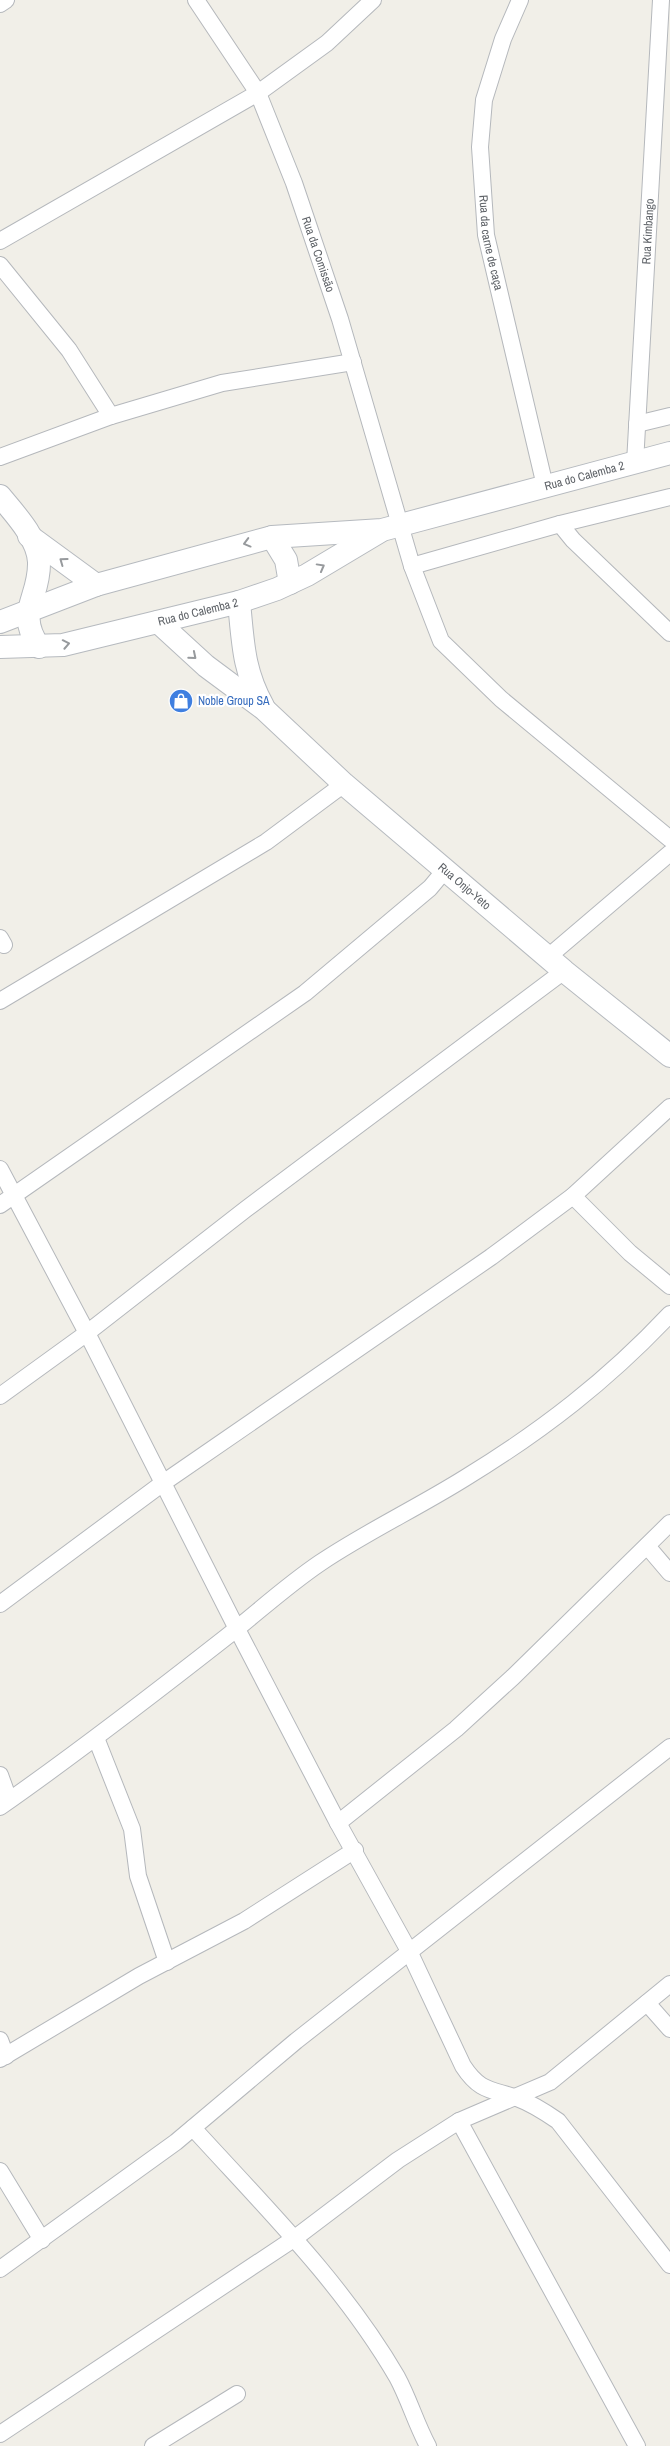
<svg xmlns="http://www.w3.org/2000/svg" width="670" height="2446" viewBox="0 0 670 2446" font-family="'Archivo Narrow',sans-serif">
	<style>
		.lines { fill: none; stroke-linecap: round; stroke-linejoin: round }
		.minor-casing { stroke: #b5b8bc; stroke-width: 18 }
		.secondary-casing { stroke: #b6babf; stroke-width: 24 }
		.minor { stroke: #fff; stroke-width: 16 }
		.secondary { stroke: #fff; stroke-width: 22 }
		.oneway { stroke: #979a9d }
		.labels { text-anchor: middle; stroke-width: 4.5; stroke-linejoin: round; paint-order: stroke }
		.street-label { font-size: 12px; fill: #5f6368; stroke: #fff }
		.shop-label { font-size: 12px; fill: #366cbe; stroke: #fff; text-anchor: start }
	</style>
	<rect width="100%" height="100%" fill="#f1efe8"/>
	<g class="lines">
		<!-- minor casing -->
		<g class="minor-casing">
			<g id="minor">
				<path id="s1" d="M196 0 258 93 294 183 340 319 412 566 441 641 501 699 670 839"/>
				<path id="s2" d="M520 0 503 39 484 100 480 147 486 235 545 486"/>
				<path d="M0 4 6 0"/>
				<path d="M0 241 258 93 327 43 373 0"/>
				<path d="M0 265 69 350 111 416"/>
				<path d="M637 424 670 416"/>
				<path d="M0 457 111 416 222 383 353 362"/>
				<path id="s3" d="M635 463 661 0"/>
				<path d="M560 524 573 540 670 633"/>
				<path d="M412 566 560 524 670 497"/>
				<path d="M0 938 4 945"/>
				<path d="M548 957 670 853"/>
				<path d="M0 1001 266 842 344 784"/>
				<path d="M0 1169 87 1333 237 1629 338 1823 409 1951 463 2066C480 2092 491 2089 517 2098 533 2104 545 2112 558 2121L670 2265"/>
				<path d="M573 1196 630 1253 670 1286"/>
				<path d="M0 1205 305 993 430 888 445 870"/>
				<path d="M0 1396 87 1333 246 1209 564 971"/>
				<path d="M647 1546 670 1573"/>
				<path d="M0 1604 163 1483 491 1257 573 1196 670 1107"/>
				<path d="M96 1738 132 1829 138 1876 167 1962"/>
				<path d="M0 1775 9 1800"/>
				<path d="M0 1807C77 1753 151 1696 225 1638 257 1613 286 1586 320 1563 366 1532 417 1508 465 1478 542 1431 608 1380 670 1314"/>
				<path d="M338 1823 456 1729 513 1677 670 1523"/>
				<path d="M647 2003 670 2029"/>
				<path d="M0 2040 6 2056"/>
				<path d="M0 2059 139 1976 244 1921 355 1850"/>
				<path d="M459 2121 637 2446"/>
				<path d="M193 2128C265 2207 343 2284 397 2377 409 2399 416 2424 428 2446"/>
				<path d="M0 2171 42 2240"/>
				<path d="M0 2269 176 2142 296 2041 670 1747"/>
				<path d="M0 2434 295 2238 398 2160 459 2121 550 2082 670 1984"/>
				<path d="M153 2446 237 2394"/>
			</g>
		</g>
		<!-- secondary casing -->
		<g class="secondary-casing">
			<g id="secondary">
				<path d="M0 496C14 513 38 538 39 562 40 599 15 611 39 647"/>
				<path d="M29 536 96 585"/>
				<path d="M272 537 286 560 290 583"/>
				<path d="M239 602C243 642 243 670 263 706"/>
				<path id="s4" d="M0 622 96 585 272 537 382 530 670 453"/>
				<path id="s5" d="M158 622 206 666 264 709 344 784 564 971 670 1056"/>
				<path id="s6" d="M0 647 63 645 239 602 277 589 307 575 379 532"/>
			</g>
		</g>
		<!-- minor -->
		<use href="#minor" class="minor"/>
		<!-- secondary -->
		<use href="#secondary" class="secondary"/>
	</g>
	<!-- one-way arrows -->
	<defs><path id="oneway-chevron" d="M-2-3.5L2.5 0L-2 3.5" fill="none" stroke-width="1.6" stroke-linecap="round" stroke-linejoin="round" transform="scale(1.25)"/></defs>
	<g class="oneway">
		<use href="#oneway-chevron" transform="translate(247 543) rotate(165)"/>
		<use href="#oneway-chevron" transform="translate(63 561) rotate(-144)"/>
		<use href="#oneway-chevron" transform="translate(321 567) rotate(-29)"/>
		<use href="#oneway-chevron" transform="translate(66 644) rotate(-11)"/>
		<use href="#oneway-chevron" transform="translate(193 656) rotate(40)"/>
	</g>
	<!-- icons -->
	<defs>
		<g id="shop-disc" transform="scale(1.25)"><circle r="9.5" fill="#3f7fe0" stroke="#fff"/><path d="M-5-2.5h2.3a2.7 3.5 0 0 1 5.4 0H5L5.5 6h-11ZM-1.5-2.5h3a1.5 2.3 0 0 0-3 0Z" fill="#fff"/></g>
	</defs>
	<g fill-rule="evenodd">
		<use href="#shop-disc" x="181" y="701"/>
	</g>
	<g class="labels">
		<!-- street labels -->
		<g class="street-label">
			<text dy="4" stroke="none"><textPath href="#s3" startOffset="232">Rua Kimbango</textPath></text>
			<text dy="4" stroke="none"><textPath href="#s2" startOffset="250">Rua da carne de caça</textPath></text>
			<text dy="4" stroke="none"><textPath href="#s1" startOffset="284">Rua da Comissão</textPath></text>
			<text dy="4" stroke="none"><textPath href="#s4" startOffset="605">Rua do Calemba 2</textPath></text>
			<text dy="4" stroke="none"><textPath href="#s6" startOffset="202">Rua do Calemba 2</textPath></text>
			<text dy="4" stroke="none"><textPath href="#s5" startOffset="405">Rua Onjo-Yeto</textPath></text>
		</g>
		<!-- shop labels -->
		<g class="shop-label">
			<text x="198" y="705">Noble Group SA</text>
		</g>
	</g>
</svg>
